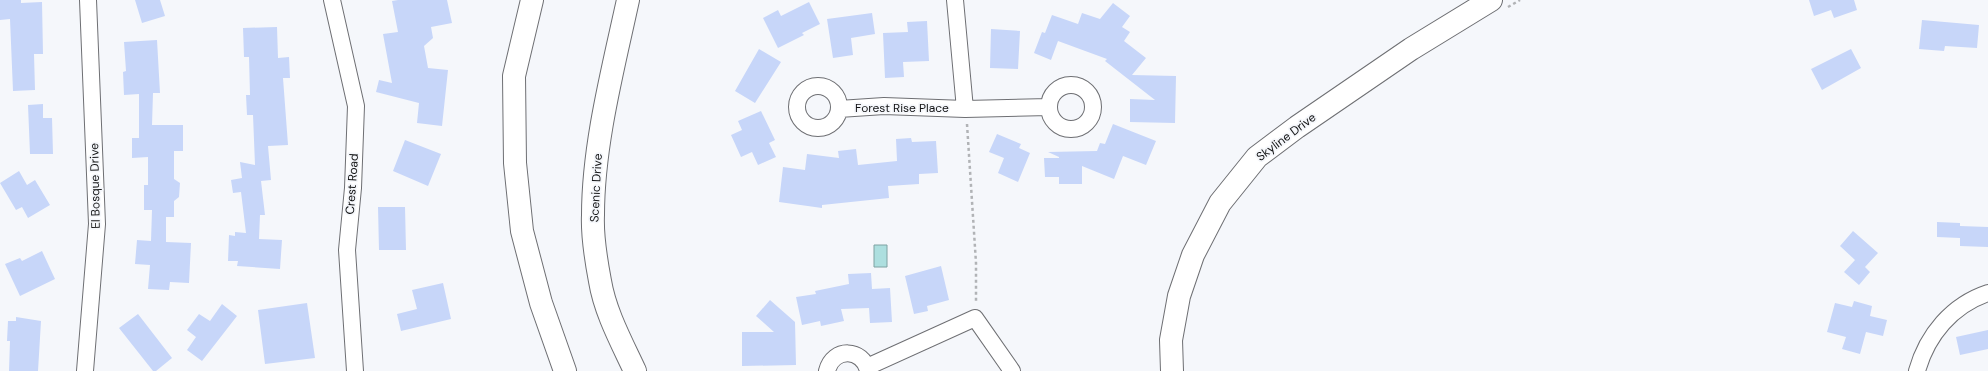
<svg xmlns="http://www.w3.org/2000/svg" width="1988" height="371" viewBox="0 0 1988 371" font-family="'DM Sans',sans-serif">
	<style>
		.water { fill: #addfdf; stroke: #7ea2a2 }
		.building { fill: #c7d6f9 }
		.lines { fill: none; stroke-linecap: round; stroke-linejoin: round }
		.street-casing { stroke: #6e6f73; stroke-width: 18 }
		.secondary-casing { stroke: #6e6f73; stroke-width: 24 }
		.primary-casing { stroke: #6e6f73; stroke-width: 24 }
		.path { stroke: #b1b3b6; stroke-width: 2.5; stroke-dasharray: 3 3; stroke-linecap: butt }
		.street { stroke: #fff; stroke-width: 16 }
		.secondary { stroke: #fff; stroke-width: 22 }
		.primary { stroke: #fff; stroke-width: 22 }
		.labels { text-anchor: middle; stroke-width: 3.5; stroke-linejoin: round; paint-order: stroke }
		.street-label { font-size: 12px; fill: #121314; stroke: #f5f7fb }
	</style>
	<rect width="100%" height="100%" fill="#f5f7fb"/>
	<!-- water -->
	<path class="water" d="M874 245H887V267H874Z"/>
	<!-- building -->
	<path class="building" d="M0 0H21V3L42 2 43 54H34L35 90 13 91 10 19 0 20Z
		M135 0H160L165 16 142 23Z
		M398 0H447L452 23 431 27 433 38 424 46 428 68 448 70 442 126 417 123 419 103 376 92 379 80 392 83 383 34 398 32 392 1Z
		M1809 0H1854L1857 10 1834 18 1831 10 1814 16Z
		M809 2 820 24 802 33 804 35 778 48 763 18 778 10 781 16Z
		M1113 3 1130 16 1122 27 1130 32 1124 41 1146 58 1132 75 1176 76 1175 123 1130 122V99L1155 100 1105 61 1107 59 1058 41 1051 60 1034 53 1042 32 1045 33 1052 15 1078 24 1082 13 1100 19Z
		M872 13 875 34 851 38 853 55 833 58 827 19Z
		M1922 20 1979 25 1977 48 1945 46 1944 51 1919 49Z
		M927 21 929 61 903 62 904 77 885 78 883 33 908 32 907 22Z
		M277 27 278 58 289 57 290 78H283L288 145 268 146 271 180 261 181 265 215H260L259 239 282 240 280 269 237 266 238 261H228L229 235 235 236V232L246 233 241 192 233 193 231 180 242 178 240 162 255 165 253 115H247L246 95H250L249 57H244L243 28Z
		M991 29 1020 31 1018 69 990 68Z
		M157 40 160 93H153L152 125H183V151H174V179L180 183 179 197 174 201V217H166V242L191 243 189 283 170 282 169 290 148 289 150 265 135 264 137 240 151 241 152 210H144V185H148V157L132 158V138H139V94L124 95 123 72 126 71 124 42Z
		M759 49 781 62 755 103 735 91Z
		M1851 49 1861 68 1822 90 1811 69Z
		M43 104V118H52L53 154H30L28 105Z
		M761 111 775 140 769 143 776 157 758 165 752 152 741 157 731 135 742 130 738 121Z
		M1113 124 1156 141 1146 165 1123 156 1114 179 1082 166V184H1059V177H1045L1044 158H1059V157L1048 152 1097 151 1100 143 1105 144Z
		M997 134 1021 144 1019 148 1030 153 1018 182 998 173 1004 158 989 152Z
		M911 138 912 142 936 141 938 173 919 174V184L888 186 889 198 822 205V208L779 202 783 167 805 170 807 154 839 158 838 151 856 149 858 165 897 161 896 139Z
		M405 140 441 154 428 186 393 171Z
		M19 171 27 185 35 180 50 205 28 218 22 207 16 210 0 183Z
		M378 207H405L406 250H379Z
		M1937 222 1960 223V226L1988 227V247L1960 246V238L1937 237Z
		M1853 231 1878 253 1865 267 1870 272 1859 285 1844 272 1855 260 1840 246Z
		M42 251 55 279 20 296 5 264 20 258 22 261Z
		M941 266 949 300 927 306 928 311 914 314 905 276Z
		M871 273 872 289 890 288 892 322 870 323 869 308 841 309 844 321 821 326 820 321 802 325 796 297 816 294 815 291 849 284 848 274Z
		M443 283 451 319 401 331 397 314 417 309 412 290Z
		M770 300 795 322 796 365 742 366V332H774L756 316Z
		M1854 301 1872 306 1870 316 1887 320 1883 336 1866 332 1860 354 1842 349 1846 337 1827 332 1835 303 1852 307Z
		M307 303 315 358 265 364 258 310Z
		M222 304 237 316 202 361 187 350 196 337 187 330 199 314 210 321Z
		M138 314 172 358 156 371H153L119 328Z
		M16 317 41 321 38 371H9L10 341H7L8 321H16Z
		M1988 330V349L1960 355 1956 337Z"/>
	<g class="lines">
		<!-- street casing -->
		<g class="street-casing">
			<path id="street" d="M332 0 356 106 353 188 347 250 355 371
				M955 0 965 109
				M1049 107a22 22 0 1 1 44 0a22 22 0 1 1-44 0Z
				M797 107a21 21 0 1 1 42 0a21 21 0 1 1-42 0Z
				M839 109 884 106 965 109 1049 107
				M867 367 975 318 1012 371
				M85 371 97 224 88 0
				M827 371C833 347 863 348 868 371
				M1917 371C1927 335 1952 305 1988 293"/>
		</g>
		<!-- secondary casing -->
		<g class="secondary-casing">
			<path id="secondary" d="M628 0C613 69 593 145 593 215 592 236 596 260 600 281 605 312 622 343 635 371
				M1172 371 1171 340 1179 296 1193 255 1220 203 1257 157 1297 127 1411 49 1491 0"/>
		</g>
		<!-- primary casing -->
		<g class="primary-casing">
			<path id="primary" d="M532 0 514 76 515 163 522 231 541 303 565 371"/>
		</g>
		<!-- path -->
		<path class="path" d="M1508 7 1520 0
			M967 124 976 263V302"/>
		<!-- street -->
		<use href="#street" class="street"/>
		<!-- secondary -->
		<use href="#secondary" class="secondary"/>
		<!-- primary -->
		<use href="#primary" class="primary"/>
	</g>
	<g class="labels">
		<!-- street labels -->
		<g class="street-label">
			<text x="902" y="112">Forest Rise Place</text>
			<text transform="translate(1286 137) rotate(-37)" y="4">Skyline Drive</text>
			<text transform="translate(352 184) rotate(-86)" y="4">Crest Road</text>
			<text transform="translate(95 186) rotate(-91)" y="4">El Bosque Drive</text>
			<text transform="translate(596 188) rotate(-87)" y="4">Scenic Drive</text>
		</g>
	</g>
</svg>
